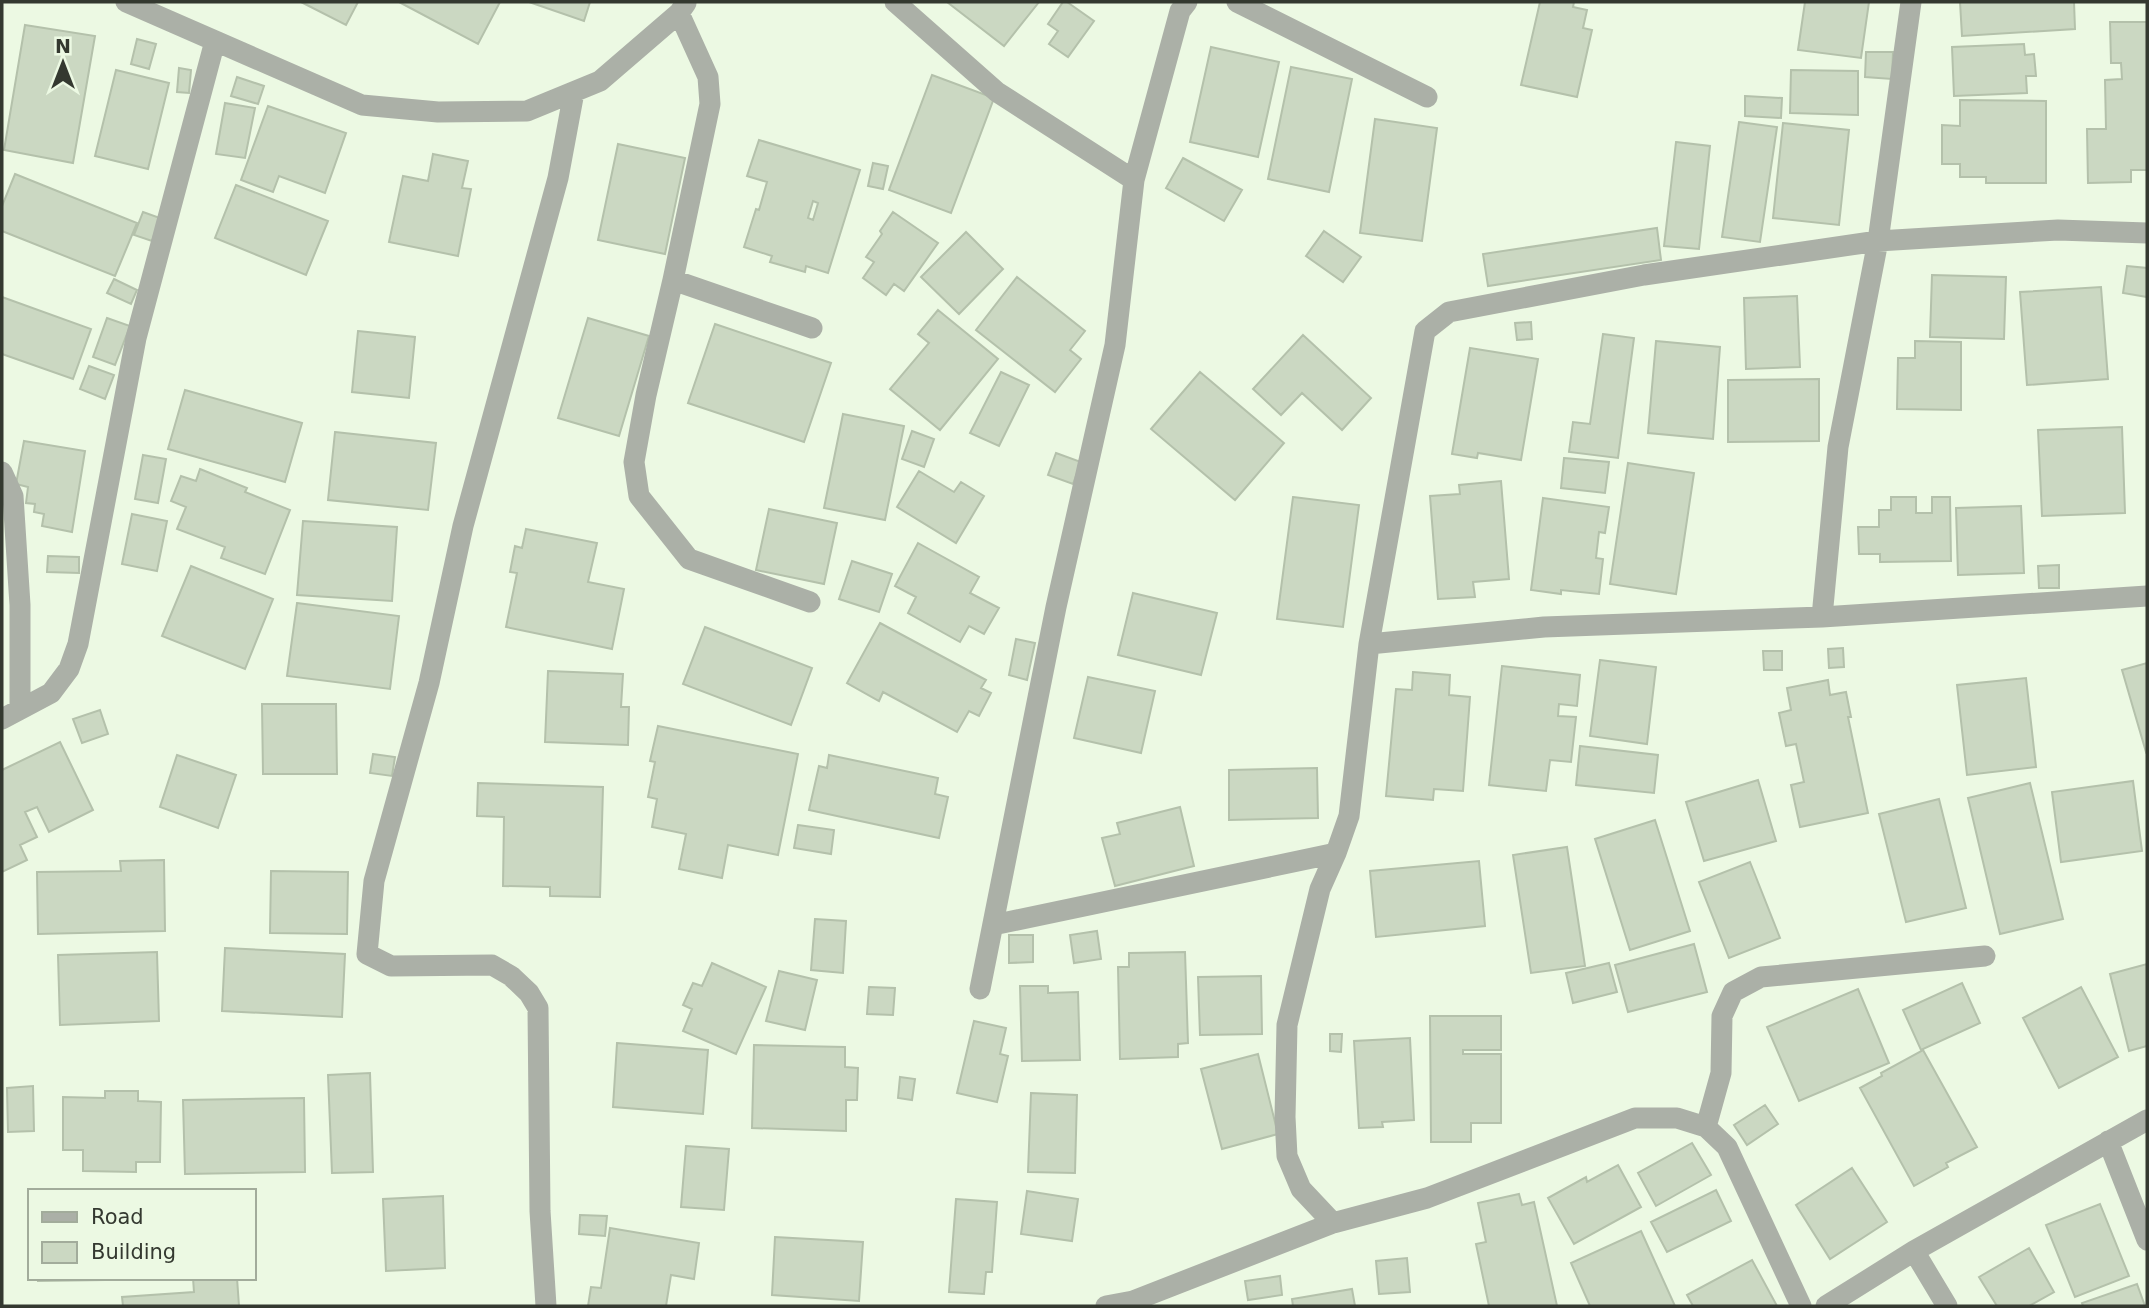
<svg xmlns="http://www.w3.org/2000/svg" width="2149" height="1308" viewBox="0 0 2149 1308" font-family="'DejaVu Sans',sans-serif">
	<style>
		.building { fill: #cbd8c2; stroke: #b4c1ab; stroke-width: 2; fill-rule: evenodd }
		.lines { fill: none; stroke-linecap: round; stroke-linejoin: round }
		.street { stroke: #abb0a7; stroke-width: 21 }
	</style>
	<rect width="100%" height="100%" fill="#ecf9e3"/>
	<!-- building -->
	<path class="building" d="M301 2H358L346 25Z
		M399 2H500L478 44Z
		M529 2H590L584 21Z
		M947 2H1039L1004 46Z
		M1063 2H1067L1094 21 1068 57 1049 44 1058 31 1048 24Z
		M1540 2H1574L1573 7 1587 10 1583 28 1592 30 1577 97 1521 85Z
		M1805 2H1869L1861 58 1798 50Z
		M1960 2H2074L2075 29 1962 36Z
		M2110 22H2147V170H2131V182L2088 183 2087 129H2106L2105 80 2122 79 2121 63H2111Z
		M25 25 95 36 73 163 4 150Z
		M137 39 156 44 149 69 131 64Z
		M2024 44 2025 55 2034 54 2036 76H2026L2027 93 1954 96 1952 47Z
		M1211 47 1279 62 1258 157 1190 142Z
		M1866 52H1893L1892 79 1865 77Z
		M1291 67 1352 79 1329 192 1268 179Z
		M179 68 191 70 189 93 177 92Z
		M116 70 169 83 148 169 95 156Z
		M1791 70 1858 71V115L1790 113Z
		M932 75 994 98 951 213 889 190Z
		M237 77 264 86 258 104 231 96Z
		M1745 96 1782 98 1781 118 1745 116Z
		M1960 100 2046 101V183H1986V177H1960V164H1942V125L1960 126Z
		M225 103 255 108 245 158 216 154Z
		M268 106 346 133 325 193 279 176 273 192 241 180Z
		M1375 119 1437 128 1422 241 1360 233Z
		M1739 122 1777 127 1760 242 1722 237Z
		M1783 123 1849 130 1839 225 1773 218Z
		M759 140 860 170 828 273 806 266 805 272 770 262 772 256 744 247 756 209 759 210 767 182 747 176ZM813 201 818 203 813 220 808 218Z
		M1676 142 1710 146 1699 249 1664 246Z
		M618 144 685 158 665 254 598 240Z
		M433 154 468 161 462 188 471 189 458 256 389 242 403 176 428 181Z
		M1183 158 1242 190 1224 221 1166 188Z
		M873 163 888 166 883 189 868 186Z
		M15 174 137 223 115 276 2 231V206Z
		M236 185 328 221 306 275 215 238Z
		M143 212 160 218 152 241 134 235Z
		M893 212 938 243 904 291 894 284 886 295 863 278 874 262 866 257 882 234 880 231Z
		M1657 228 1661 260 1488 286 1483 254Z
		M1324 231 1361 257 1343 282 1306 256Z
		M966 232 1003 269 959 314 921 277Z
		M2127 266 2147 268V297L2123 293Z
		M1932 275 2006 277 2004 339 1930 337Z
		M1017 277 1085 331 1070 350 1081 359 1055 392 976 330Z
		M114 279 137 290 131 304 107 293Z
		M2101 287 2108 379 2027 385 2020 292Z
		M1797 296 1800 367 1746 369 1744 298Z
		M2 297 91 329 73 379 2 354Z
		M938 310 998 359 940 430 890 389 929 343 918 334Z
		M107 318 130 326 115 365 93 357Z
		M588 318 649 336 619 436 558 418Z
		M1531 322 1532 339 1517 340 1515 323Z
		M715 324 831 363 804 442 688 403Z
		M358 331 415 337 409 398 352 392Z
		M1603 334 1634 338 1618 458 1569 452 1573 422 1590 424Z
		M1303 335 1371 398 1342 430 1302 393 1281 415 1253 389Z
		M1656 341 1720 347 1713 439 1648 433Z
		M1915 341 1961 342V410L1897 409 1898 358H1915Z
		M1470 348 1538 359 1521 460 1478 453 1477 458 1452 454Z
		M89 366 114 375 105 399 80 389Z
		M1001 372 1029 385 999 446 970 433Z
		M1200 372 1284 443 1235 500 1151 429Z
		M1819 379V441L1728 442V380Z
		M185 390 302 423 285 482 168 449Z
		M843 414 904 426 885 520 824 508Z
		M2122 427 2125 513 2042 516 2038 430Z
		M912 431 934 439 924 467 902 459Z
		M335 432 436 443 428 510 328 500Z
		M24 441 85 451 72 532 42 526 44 514 34 512 35 504 26 503 28 487 16 484Z
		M1056 453 1081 462 1073 484 1048 475Z
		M143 455 166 459 158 503 135 499Z
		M1564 458 1609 462 1605 493 1561 488Z
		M1628 463 1694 473 1676 594 1610 584Z
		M200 469 247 488 245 492 290 510 265 574 221 558 225 547 177 529 186 507 171 501 181 476 196 481Z
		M919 471 954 492 961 482 984 496 956 543 897 507Z
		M1501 481 1509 579 1473 582 1475 597 1438 599 1430 496 1460 494 1459 485Z
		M1293 497 1359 505 1343 627 1277 619Z
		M1891 497H1916V513H1932V497H1950L1951 561 1880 562V554H1859L1858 527H1879V510H1891Z
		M1543 498 1609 507 1605 533 1599 532 1596 558 1603 559 1599 594 1561 590V594L1531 590Z
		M2021 506 2024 573 1958 575 1956 508Z
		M769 509 837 523 824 584 756 570Z
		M132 514 167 521 157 571 122 564Z
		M303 521 397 527 392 601 297 595Z
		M526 529 597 543 588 582 624 589 612 649 506 627 517 573 510 572 515 546 522 548Z
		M918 543 979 577 970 593 999 608 984 634 969 626 960 642 908 613 916 597 895 586Z
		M48 556 79 557V573L47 572Z
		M852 561 892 574 879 612 839 599Z
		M2059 565V588H2039L2038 566Z
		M191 566 273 599 245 669 162 636Z
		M1133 593 1217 613 1201 675 1118 655Z
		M297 603 399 616 390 689 287 676Z
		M880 623 986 680 981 688 991 693 979 716 969 711 957 732 883 692 879 701 847 683Z
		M705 627 812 668 791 725 683 684Z
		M1016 639 1035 643 1027 680 1009 675Z
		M1843 648 1844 667 1829 668 1828 649Z
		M1763 651H1782V670H1764Z
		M1600 660 1656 667 1647 744 1590 736Z
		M2147 663V751L2146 752 2122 670Z
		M1502 666 1580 675 1577 706 1559 704 1558 716 1576 717 1571 762 1550 760 1546 791 1489 785Z
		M548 671 623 674 621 707H629L628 745 545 742Z
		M1413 672 1450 675 1449 695 1470 697 1463 791 1434 789 1433 800 1386 796 1396 689 1412 690Z
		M1088 677 1155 691 1141 753 1074 738Z
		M2026 678 2036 767 1967 775 1957 685Z
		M1828 680 1830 695 1846 692 1851 717H1848L1868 813 1800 827 1791 785 1804 782 1796 744 1786 746 1779 713 1791 710 1787 688Z
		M262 704H336L337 774H263Z
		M100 710 108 734 82 743 73 719Z
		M658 726 798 754 778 855 728 845 722 878 679 869 686 834 652 827 657 799 648 797 655 762 650 761Z
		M60 742 93 810 49 832 37 807 25 812 37 837 20 845 27 860 2 872V770Z
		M1580 746 1658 755 1654 793 1576 785Z
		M373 754 395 757 392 776 370 773Z
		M177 755 236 775 218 828 160 807Z
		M829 755 938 778 935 794 948 797 939 838 809 810 819 766 827 768Z
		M1317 768 1318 818 1229 820V770Z
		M1758 780 1776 841 1704 861 1686 802Z
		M2133 781 2142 851 2061 862 2052 792Z
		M478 783 603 787 600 897 550 896V887L503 886 504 817 477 816Z
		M2030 783 2063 919 2000 934 1968 798Z
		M1939 799 1966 908 1906 922 1879 814Z
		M1180 807 1194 866 1115 886 1102 838 1120 834 1117 823Z
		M1655 820 1690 931 1630 950 1595 839Z
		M798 825 834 830 831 854 794 848Z
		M1567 847 1585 966 1531 973 1513 855Z
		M164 860 165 931 38 934 37 872 121 871 120 861Z
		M1479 861 1485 926 1376 937 1370 871Z
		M1750 862 1780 938 1729 958 1699 882Z
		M271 871 348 872 347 934 270 933Z
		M815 919 846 921 843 973 811 970Z
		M1097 931 1101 959 1074 963 1070 935Z
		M1009 935H1033V962L1009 963Z
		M1694 944 1707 992 1628 1012 1615 965Z
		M225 948 345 954 342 1017 222 1011Z
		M157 952 159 1021 60 1025 58 955Z
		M1185 952 1188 1043 1178 1044V1057L1120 1059 1118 967H1129V953Z
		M712 963 766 987 736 1054 683 1031 692 1009 683 1005 693 983 702 986Z
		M1609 963 1617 992 1573 1003 1566 973Z
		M2147 964V1046L2129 1051 2110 974Z
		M779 971 817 980 805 1030 766 1021Z
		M1261 976 1262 1034 1200 1035 1198 977Z
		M1962 983 1980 1023 1921 1050 1903 1010Z
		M1020 986H1048V993L1078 992 1080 1060 1022 1061Z
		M869 987 895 988 893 1015 867 1014Z
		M2081 987 2118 1057 2059 1088 2023 1018Z
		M1858 989 1889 1063 1799 1101 1767 1027Z
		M1430 1016H1501V1050H1463V1054H1501V1123H1471V1142H1431Z
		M974 1021 1006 1028 1000 1054 1008 1056 997 1102 957 1093Z
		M1330 1034H1342L1341 1052 1330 1051Z
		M1410 1038 1414 1120 1382 1122 1383 1127 1359 1128 1354 1041Z
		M617 1043 708 1050 703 1114 613 1107Z
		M754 1045 845 1047V1067L858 1068 857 1100H846V1131L752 1128Z
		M1923 1050 1977 1147 1946 1163 1948 1167 1914 1186 1860 1088 1882 1076 1881 1073Z
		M1258 1054 1278 1134 1222 1149 1201 1069Z
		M370 1073 373 1172 332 1173 328 1075Z
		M900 1077 915 1079 912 1100 898 1098Z
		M33 1086 34 1131 8 1132 7 1088Z
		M105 1091H138V1101L161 1102 160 1162H136V1172L83 1171V1150H63V1097L105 1098Z
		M1031 1093 1077 1095 1075 1173 1028 1172Z
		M304 1098 305 1172 185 1174 183 1100Z
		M1765 1105 1778 1124 1747 1145 1734 1125Z
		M1692 1143 1711 1175 1656 1206 1638 1173Z
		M686 1146 729 1149 724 1210 681 1207Z
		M1618 1165 1641 1207 1574 1244 1548 1198 1586 1177 1587 1182Z
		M1852 1168 1887 1222 1830 1259 1796 1205Z
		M1716 1190 1731 1221 1667 1252 1651 1222Z
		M1027 1191 1078 1199 1072 1241 1021 1234Z
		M1519 1194 1522 1205 1534 1202 1557 1306H1489L1476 1244 1486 1242 1478 1203Z
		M443 1196 445 1268 386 1271 383 1199Z
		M956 1199 997 1202 992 1272H986L984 1294 949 1292Z
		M2100 1204 2129 1276 2075 1297 2046 1225Z
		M580 1215 607 1216 605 1236 579 1234Z
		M610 1228 699 1243 694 1279 671 1275 666 1306H588L591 1287 601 1288Z
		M1641 1231 1675 1306H1590L1571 1263Z
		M775 1237 863 1242 859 1301 772 1295Z
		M2029 1248 2054 1292 2029 1306H1997L1979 1277Z
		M1407 1258 1410 1292 1379 1294 1376 1261Z
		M1752 1260 1777 1306H1693L1687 1295Z
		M1280 1276 1282 1295 1248 1300 1245 1281Z
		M38 1278H173V1279L38 1281Z
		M193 1278H237L239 1306H123L122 1297 194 1292Z
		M2137 1284 2145 1306H2083L2082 1303Z
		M1352 1289 1355 1306H1293L1292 1299Z"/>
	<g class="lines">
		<!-- street -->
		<path class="street" d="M126 2 362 105 438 112 527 111 600 81 679 13 686 3
			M895 2 997 92 1134 180
			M1237 2 1427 97
			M679 13 708 77 710 104 673 280 646 395 634 462 639 496 689 559 810 602
			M673 280 812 328
			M2 472 13 496 20 605V709
			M1822 617 1838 447 1878 241 1911 2
			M1369 644 1544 627 1822 617 2147 596
			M2 719 51 693 69 669 78 644 136 338 215 41
			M993 925 1336 853
			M980 989 1056 607 1115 345 1134 180 1180 11 1187 2
			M1706 1127 1721 1073 1722 1016 1733 992 1761 977 1985 956
			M2108 1141 2147 1240
			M1333 1223 1301 1189 1287 1156 1285 1117 1287 1025 1320 889 1336 853 1349 816 1369 644 1425 331 1449 312 1644 275 1878 241 2058 230 2147 233
			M1914 1251 1947 1306
			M546 1306 540 1211 538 1008 529 993 511 976 492 965 391 966 367 954 374 881 429 683 463 526 558 178 574 92
			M1106 1306 1133 1301 1333 1223 1427 1198 1635 1118H1677L1706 1127 1727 1147 1801 1306
			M1826 1306 1914 1251 2147 1120"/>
	</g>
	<!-- border -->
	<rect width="2149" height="1308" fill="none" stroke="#343930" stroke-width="7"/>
	<!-- legend -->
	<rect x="28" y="1189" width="228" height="91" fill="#ecf9e3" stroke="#a2ac9b" stroke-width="2"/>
	<rect x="42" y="1212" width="35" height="10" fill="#abb0a7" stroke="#a2ac9b" stroke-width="2"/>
	<text x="91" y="1224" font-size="21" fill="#343930">Road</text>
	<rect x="42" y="1242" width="35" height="21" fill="#cbd8c2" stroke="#a2ac9b" stroke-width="2"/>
	<text x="91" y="1259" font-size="21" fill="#343930">Building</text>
	<!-- north arrow -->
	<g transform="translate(63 63)" stroke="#ecf9e3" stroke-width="5" paint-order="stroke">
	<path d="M0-5L12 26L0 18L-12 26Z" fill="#343930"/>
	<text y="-10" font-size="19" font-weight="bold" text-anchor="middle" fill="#343930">N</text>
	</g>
</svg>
